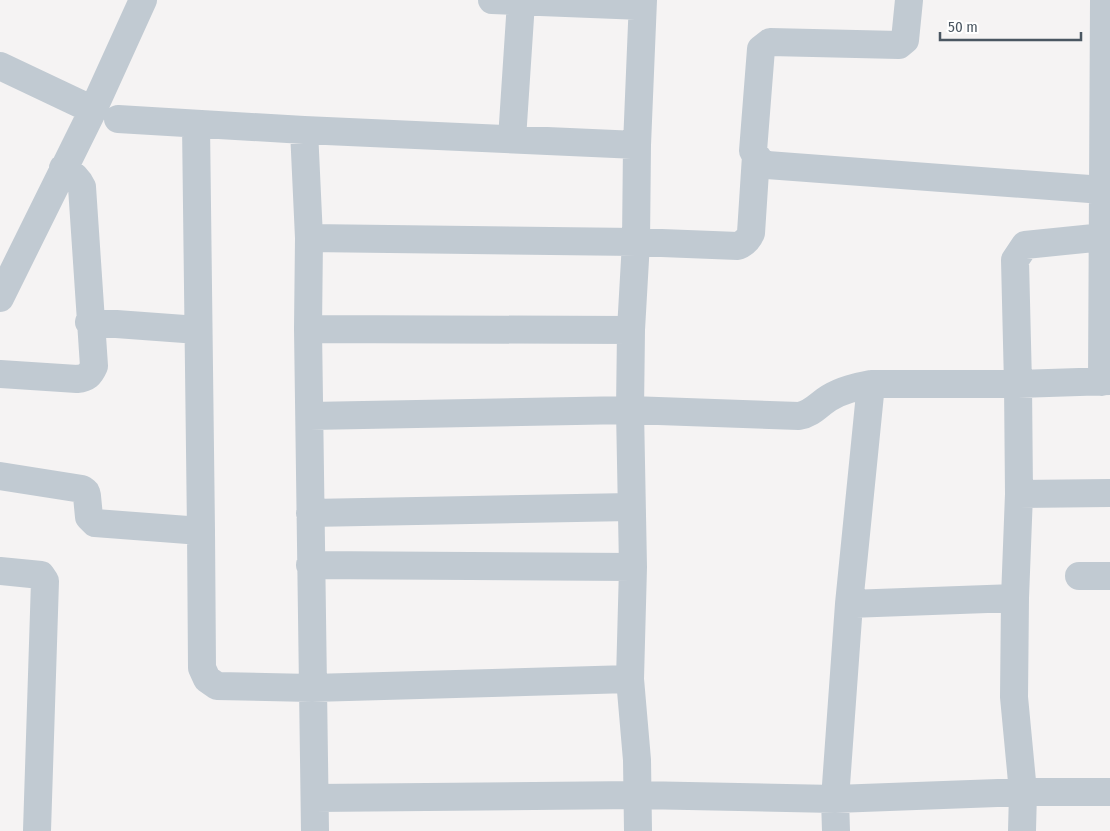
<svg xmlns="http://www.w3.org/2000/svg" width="1110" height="831" viewBox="0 0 1110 831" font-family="'Fira Sans Condensed',sans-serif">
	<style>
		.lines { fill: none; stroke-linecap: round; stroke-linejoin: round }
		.minor { stroke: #c1cad2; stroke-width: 28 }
	</style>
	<rect width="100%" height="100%" fill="#f5f3f3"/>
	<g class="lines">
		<!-- minor -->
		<path class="minor" d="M492 0 642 6
			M909 0 905 40 899 45 770 42 761 49 753 151 760 161 767 165 1103 190
			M0 66 93 110
			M118 119 304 130 637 145
			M196 124 201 531
			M304 130 309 238 308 329 315 831
			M512 139 521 2
			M309 238 636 242 738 246C745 243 748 240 751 233L756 156
			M0 298 93 110 143 0
			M89 322 198 330
			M308 329 631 330
			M0 374 77 379C87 378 90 375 94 366L82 187C78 178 72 173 63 168
			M1102 382 1104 0
			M310 416 630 410 799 416C812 414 819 404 829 398 842 390 856 387 871 384H1018L1110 381
			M0 476 82 489 86 492 87 496 89 517 95 523 201 531 202 668 207 679 217 686 312 688 630 679
			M1019 494 1110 493
			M310 513 631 507
			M310 565 633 567
			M0 571 41 575 45 581 37 831
			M1079 576H1110
			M849 604 1015 598
			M315 798 638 795 835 799 1023 792H1110
			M638 831 637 760 630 679 633 567 630 410 631 330 636 242 637 145 643 0
			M836 831 835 799 849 604 871 384
			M1022 831 1023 792 1014 697 1015 598 1019 494 1018 384 1015 260 1025 245 1104 237"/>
	</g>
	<!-- scale -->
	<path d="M940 32v8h141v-8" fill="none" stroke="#4a5661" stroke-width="2.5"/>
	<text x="948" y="32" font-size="15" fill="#4a5661" stroke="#ffffff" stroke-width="4" paint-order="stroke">50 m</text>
</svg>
